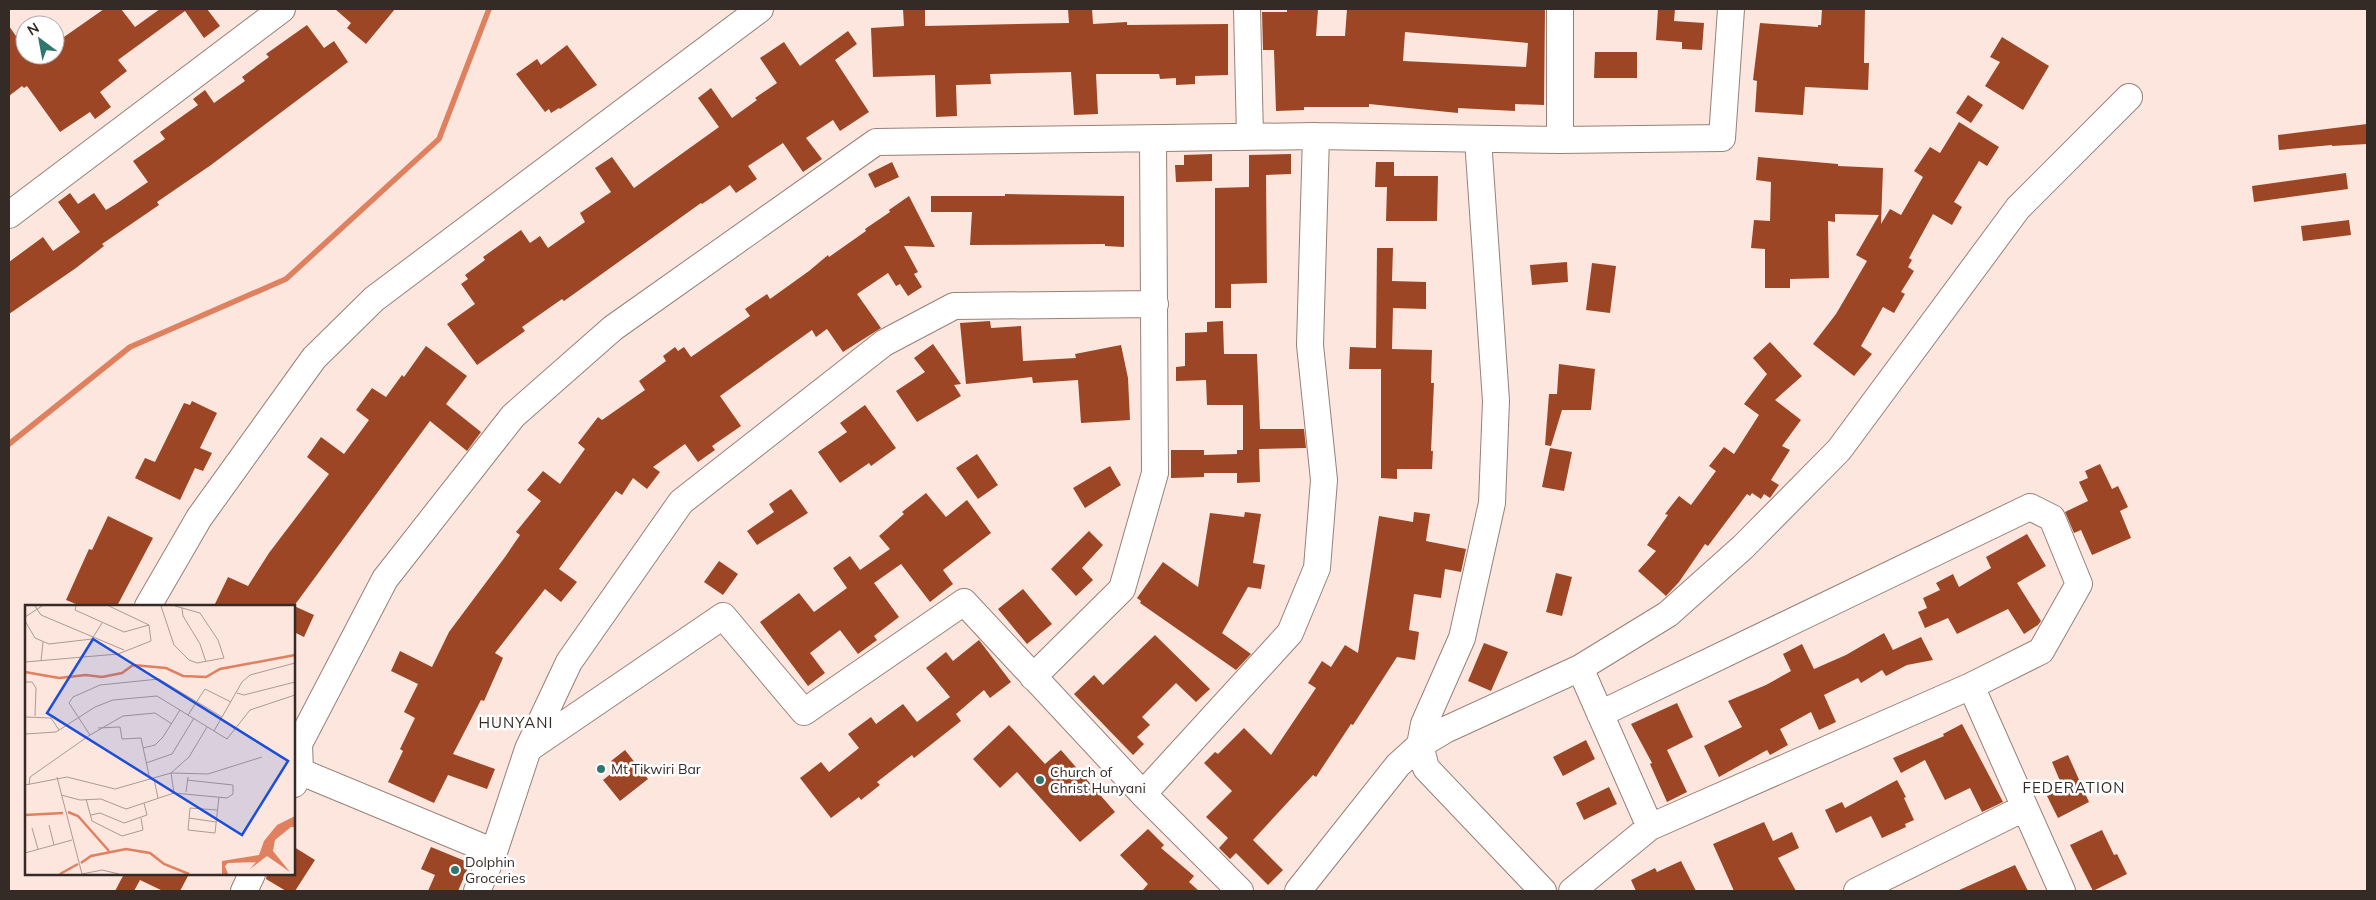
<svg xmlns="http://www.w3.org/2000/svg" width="2376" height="900" viewBox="0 0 2376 900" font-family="Mulish,sans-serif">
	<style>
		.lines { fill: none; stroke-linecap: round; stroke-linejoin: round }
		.stream { stroke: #df805f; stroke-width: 5.5 }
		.building { fill: #9d4625; fill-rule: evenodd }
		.minor-casing { stroke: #988077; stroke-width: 28 }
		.minor { stroke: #fff; stroke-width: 26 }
		.poi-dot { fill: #2f766d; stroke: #fff; stroke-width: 2 }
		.labels { text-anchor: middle; stroke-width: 5; stroke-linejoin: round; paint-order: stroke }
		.poi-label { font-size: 14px; fill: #342a26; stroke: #fff; text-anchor: start }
		.neighbourhood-label { font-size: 15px; letter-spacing: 1px; fill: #342a26; stroke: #fff }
		.inset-river { fill: none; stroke: #df805f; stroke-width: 2.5 }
		.inset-road { fill: none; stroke: #ac9b94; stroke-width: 1 }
		.view { fill: #1d4ed8; fill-opacity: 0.15; stroke: #1d4ed8; stroke-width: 2.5 }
		.inset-edge { fill: none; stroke: #342a26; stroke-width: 2.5 }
	</style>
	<rect width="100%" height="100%" fill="#fce6de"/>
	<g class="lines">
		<!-- stream -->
		<path class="stream" d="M9 444 130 347 286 279 439 139 489 9"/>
	</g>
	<!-- building -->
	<path class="building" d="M104 9H121L135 27 160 9H207L220 26 204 38 185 11 118 60 127 71 100 92 111 107 95 119 90 112 60 132 27 86 24 88 22 86 9 96V26L25 49V55H55V25L64 37Z
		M335 9H395L366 44 347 28 351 23Z
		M903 9H925V26L1069 23 1068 9H1092L1093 24 1127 22V25L1228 24V75L1195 76V84L1176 85V78L1160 79 1159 74H1096L1098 114 1074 115 1071 72 990 74 991 84 956 85 957 116 936 117 935 75 873 77 871 28 904 26Z
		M1287 9H1318L1316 36H1345L1347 9H1545L1544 105 1515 104V111L1458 108V113L1369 104V107H1304V110L1276 111 1274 50H1263L1262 12H1287ZM1405 32 1528 43 1526 67 1403 61Z
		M1658 9H1675L1674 21 1704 23 1702 50 1682 49V42L1656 40Z
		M1822 9H1865L1864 63H1869L1868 90 1805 87 1803 115 1755 112 1757 81 1753 80 1760 23 1818 27V25H1821Z
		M307 25 324 48 334 41 348 62 211 165 157 202 159 205 102 244 104 246 76 268 9 314V262L43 237 53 251 80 232 58 202 70 193 78 204 94 193 106 210 116 204 148 182 133 161 165 139 160 132 198 105 193 99 205 90 214 103 245 81 242 77 269 57 266 54Z
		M848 31 857 44 835 60 869 112 840 131 833 120 806 138 822 159 803 172 783 143 748 166 757 179 736 193 730 185 702 204 701 203 564 301 562 299 522 327 525 331 477 365 447 324 475 304 461 284 468 279 465 275 485 260 483 257 521 230 530 243 540 236 548 248 585 222 580 213 611 192 595 168 612 157 634 188 719 127 698 98 711 88 732 118 757 100 755 98 777 83 760 58 784 42 800 66Z
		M2002 37 2049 66 2023 110 1985 86 2000 62 1990 57Z
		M567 45 597 85 560 109 559 108 551 113 549 109 545 112 516 74 537 59 541 65Z
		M1595 52H1637V78H1594Z
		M1968 95 1983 105 1971 123 1956 113Z
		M1959 122 1999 147 1987 166 1979 161 1954 202 1962 207 1952 225 1933 214 1909 258 1912 260 1908 267 1914 271 1901 292 1905 294 1894 313 1883 307 1861 346 1872 354 1854 376 1813 344 1836 314 1867 261 1856 255 1879 215 1835 214V222L1828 221 1829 278 1790 279V288H1765V249L1751 248 1754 220 1770 221 1771 182 1756 180 1758 157 1838 164V166L1883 168 1881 224 1890 209 1901 215 1923 177 1914 171 1930 147 1940 153Z
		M2367 124V144L2332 146V145L2279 150 2278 135Z
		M1212 154V181L1176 182 1175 165H1184V155Z
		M1291 154V174L1266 175 1267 283 1231 284V308H1215V188L1249 187V155Z
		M892 162 899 177 875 188 868 174Z
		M1376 162H1394V176H1438L1437 221H1386L1387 187H1375Z
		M2346 173 2348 189 2254 202 2252 186Z
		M1005 194 1124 196V247L1105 246V244L970 245 972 212H931V196H1005Z
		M909 196 935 247 904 246 918 272 914 274 922 287 908 296 900 284 896 286 888 273 857 294 881 328 843 352 827 329 816 337 812 330 720 396 741 426 712 446 715 450 698 462 685 444 653 467 660 472 647 489 633 478 622 495 616 491 559 569 577 582 561 602 545 589 495 653 503 658 484 701 481 700 453 754 495 769 487 789 448 775 434 803 388 782 403 751 400 749 415 718 404 712 418 684 391 671 400 651 432 667 449 632 505 557 520 535 516 532 541 501 527 490 543 471 560 484 585 449 578 443 598 417 602 420 645 390 639 381 666 361 663 356 675 347 678 351 684 347 691 357 750 316 745 309 767 294 770 299 809 271 828 255 829 257 866 231 865 229 890 212 889 210Z
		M2349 220 2351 235 2303 241 2301 226Z
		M1377 248H1393L1392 281 1426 282V309L1393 308 1392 349 1432 350 1431 383H1434L1431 451H1433L1432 469H1397V479L1381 478V369H1349L1350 347 1376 348Z
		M1567 262 1568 282 1532 285 1530 265Z
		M1592 263 1616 266 1610 313 1586 310Z
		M990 321 991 328 1021 326 1023 361 1076 358 1075 354 1121 345 1128 378 1130 420 1081 423 1078 380 1033 383 1032 377 966 384 960 323Z
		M1223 321 1224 354H1257L1260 429H1304L1306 448 1259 449 1260 482 1237 483V473H1204V477L1171 478V450H1204V455L1237 454V450H1243V405H1207L1206 380 1176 381V367L1185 366V333L1207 332V322Z
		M1770 342 1802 376 1775 400 1801 420 1782 446 1790 450 1771 480 1779 485 1770 498 1764 494 1761 499 1752 493 1750 496 1747 494 1708 546 1705 544 1679 582 1666 596 1638 571 1656 551 1647 545 1668 515 1665 514 1679 496 1691 505 1716 471 1709 466 1724 447 1734 454 1759 415 1744 404 1767 374 1753 358Z
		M933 344 961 384 954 385 961 396 917 422 896 391 925 372 914 358Z
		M426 346 467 376 446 404 481 432 467 451 430 421 294 606 314 615 304 637 294 632V606H214L228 577 248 586 269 553 329 474 307 457 321 437 344 454 369 420 356 410 372 388 386 397 402 375 404 377Z
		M1559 364 1595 369 1591 410H1562L1551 446 1545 445 1549 394H1557Z
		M192 401 217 413 200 448 212 453 203 471 195 468 180 500 135 478 145 458 155 462 184 403 190 405Z
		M865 405 896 448 871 466 869 463 840 483 818 452 847 432 840 423Z
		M1550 448 1572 452 1564 491 1542 487Z
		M977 454 998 485 978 499 956 468Z
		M2100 464 2112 489 2118 486 2128 507 2120 511 2131 538 2092 555 2081 530 2074 533 2065 512 2088 501 2079 482 2088 478 2085 471Z
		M1110 466 1121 485 1085 508 1073 488Z
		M791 489 808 513 757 545 747 531 774 512 769 504Z
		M926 493 946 517 967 500 991 533 943 570 953 584 930 602 901 564 874 583 899 617 874 636 877 640 858 654 840 630 810 653 825 673 808 686 760 622 799 593 814 612 847 588 833 568 850 556 860 570 890 549 879 536 904 514 902 512Z
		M1245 512 1261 514 1253 563 1265 565 1261 589 1248 587 1222 633 1251 654 1236 670 1140 603 1141 601 1137 598 1163 562 1198 587 1210 513 1244 517Z
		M1414 512 1430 514 1426 541 1466 549 1461 572 1445 569 1441 598 1414 594 1409 630 1419 632 1415 660 1397 657 1353 725 1351 724 1316 777 1313 775 1253 840 1283 870 1268 885 1236 853 1230 859 1219 848 1228 838 1206 817 1232 791 1204 763 1215 752 1218 754 1244 728 1271 755 1316 688 1308 683 1322 661 1331 667 1345 645 1358 653 1379 516 1413 522Z
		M108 516 153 538 117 606H81L66 600 89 549 92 550Z
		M1089 531 1103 545 1082 568 1093 580 1076 596 1051 569Z
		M2027 534 2046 566 2017 583 2041 621 2038 625 2024 634 2008 609 1957 634 1948 618 1925 628 1918 612 1927 608 1923 598 1940 590 1936 583 1953 574 1959 587 1991 568 1986 557Z
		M719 561 738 574 723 595 704 582Z
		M1556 573 1572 577 1562 616 1546 612Z
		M1023 589 1052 624 1027 644 998 609Z
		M1884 633 1893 650 1921 637 1933 660 1907 665 1886 676 1882 670 1861 683 1858 678 1824 695 1836 722 1819 730 1811 712 1780 729 1788 745 1770 755 1767 750 1719 777 1704 746 1742 727 1728 701 1766 685 1791 671 1783 654 1802 644 1814 669 1846 655Z
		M1155 635 1210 689 1196 702 1176 683 1142 717 1150 725 1137 737 1144 744 1133 755 1074 694 1094 675 1103 685Z
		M979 640 1011 682 990 698 984 690 956 714 961 721 914 758 912 755 877 782 880 785 861 800 859 797 831 818 800 778 821 762 829 772 859 748 848 734 871 717 876 724 903 704 917 722 950 697 926 668 946 652 953 661Z
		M1484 643 1508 652 1491 691 1468 681Z
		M1677 703 1693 737 1667 750 1687 792 1667 802 1650 764 1652 763 1631 724Z
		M1962 724 2003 802 1982 812 1970 788 1945 800 1925 760 1901 773 1893 758 1944 736 1943 734Z
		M1009 725 1045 764 1061 750 1115 812 1080 842 1017 772 1000 788 973 759Z
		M1586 740 1595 759 1563 776 1553 757Z
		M625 750 648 779 620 801 603 780 617 769 611 761Z
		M2068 755 2089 802 2058 818 2047 796 2063 788 2052 762Z
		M1897 780 1906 797 1904 798 1914 820 1905 824 1906 827 1882 838 1871 816 1836 833 1825 810 1842 802 1845 808Z
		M1609 787 1617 804 1584 820 1576 803Z
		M1764 822 1773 841 1792 832 1799 848 1778 858 1796 891H1734L1713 844Z
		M1148 829 1164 845 1161 848 1194 876 1189 882 1199 891H1142L1148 884 1120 855Z
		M2102 830 2114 855 2117 854 2127 874 2093 891 2070 845Z
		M294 847 315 860 295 891H286L266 879 267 874H294Z
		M431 847 470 863 458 891H428L435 875 421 869Z
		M1681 861 1696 891H1636L1631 880 1655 868 1657 872Z
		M2015 865 2028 891H1957Z
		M124 874H189L180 891H163L140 880 134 891H115Z"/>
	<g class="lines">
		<!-- minor casing -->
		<g class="minor-casing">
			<path id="minor" d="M1247 9 1250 137
				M1560 9V140
				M1478 139 1496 401 1492 503 1462 638 1424 724 1420 745 1426 768 1543 891
				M9 215 282 9
				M148 606 199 518 314 358 374 299 760 9
				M1580 668 1650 827
				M1033 677 1122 589 1155 473 1153 139
				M1971 686 2062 891
				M528 749 723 616 804 712 964 602 1143 794 1240 891
				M294 769 494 852 477 891
				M294 784 300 771 299 744 385 579 513 416 613 328 876 142 1316 136 1560 140 1722 138 1731 9
				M1143 794 1290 633 1317 568 1324 480 1310 345 1316 136
				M494 852 528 749 569 662 681 502 884 343 954 306 1155 304
				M244 891 252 874
				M1298 891 1398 765 1420 745 1445 730 1580 668 1668 614 1743 547 1839 450 2018 208 2129 97
				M1572 891 1650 827 1971 686 2041 651 2079 584 2052 518 2030 507 1600 714
				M1857 891 2024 808"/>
		</g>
		<!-- minor -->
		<use href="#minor" class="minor"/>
	</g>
	<!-- markers -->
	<g class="poi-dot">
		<circle cx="601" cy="769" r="5"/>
		<circle cx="1040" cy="780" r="5"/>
		<circle cx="455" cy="870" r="5"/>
	</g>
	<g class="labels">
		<!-- poi labels -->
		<g class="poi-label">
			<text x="611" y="774">Mt Tikwiri Bar</text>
			<text x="1050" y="777">Church of<tspan x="1050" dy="16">Christ Hunyani</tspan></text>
			<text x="465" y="867">Dolphin<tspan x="465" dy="16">Groceries</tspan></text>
		</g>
		<!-- neighbourhood labels -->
		<g class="neighbourhood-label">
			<text x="516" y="728">HUNYANI</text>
			<text x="2074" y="793">FEDERATION</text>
		</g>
	</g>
	<!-- overview -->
	<g transform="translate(25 605)">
		<rect width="270" height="270" fill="#fce6de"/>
		<path d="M270 211V222H266L250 235 248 246 265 267 242 251 225 264 231 257 203 258 200 261 203 269H197V256L234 250 239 236 252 220Z" fill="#df805f"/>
		<path class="inset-river" d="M0 67 34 73 61 70 77 72 97 68 108 60 141 63 158 71 181 72 195 64 270 50M43 207 53 211 84 246M0 210 38 208M56 258 66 251 101 244 125 248 139 259 164 269M35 269 53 259"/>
		<path class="inset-road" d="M10 1 16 10 99 45M51 1 50 5 99 27 124 20M136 1 149 40 164 55 172 58 199 53 193 35 175 8 150 1M157 3 158 11 175 39 181 57M0 12 17 1M0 16 10 33 24 39 67 34 77 18M16 56 18 37M0 57 93 49 126 36 124 20 84 1M0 77H7L11 83 10 111M212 88 219 90 270 77M163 110 180 84 206 97M0 112 26 113 34 125M73 123 95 122 97 134 116 133 125 175M189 126 217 77 225 70 270 58M0 129 31 127 70 102 88 95 132 91 202 134 225 105 270 90M65 130 98 111 130 108 147 119M118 143 130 140 138 132 155 105M121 158 147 149 169 113M32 172 57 269M129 174 133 193M0 180 42 172 90 184 146 168 183 169 237 152M4 180 5 172 65 130 44 98 48 92 75 80 134 74 197 112M161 187 163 172M149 188 146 168 164 152 182 122M36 190 55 195 76 194 101 204 149 188 202 193 208 189V180L162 175M61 194 67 216 97 231 118 225 116 213M192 205 165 203 163 225 190 228 194 192M66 210 75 208 99 218 122 210 119 198M164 213 191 217M24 220 29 240M7 223 13 244M0 248 47 235M57 269 77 265 94 269"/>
		<path class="view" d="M68 34 263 156 217 230 22 108Z"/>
		<rect width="270" height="270" class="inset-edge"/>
	</g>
	<!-- border -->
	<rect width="2376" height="900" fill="none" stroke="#342a26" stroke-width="20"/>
	<!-- north arrow -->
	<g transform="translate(40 40) rotate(328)"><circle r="24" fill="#ffffff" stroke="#aeaaa8"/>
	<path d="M0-4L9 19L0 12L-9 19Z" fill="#2f766d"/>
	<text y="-8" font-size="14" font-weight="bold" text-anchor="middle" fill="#342a26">N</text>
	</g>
</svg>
